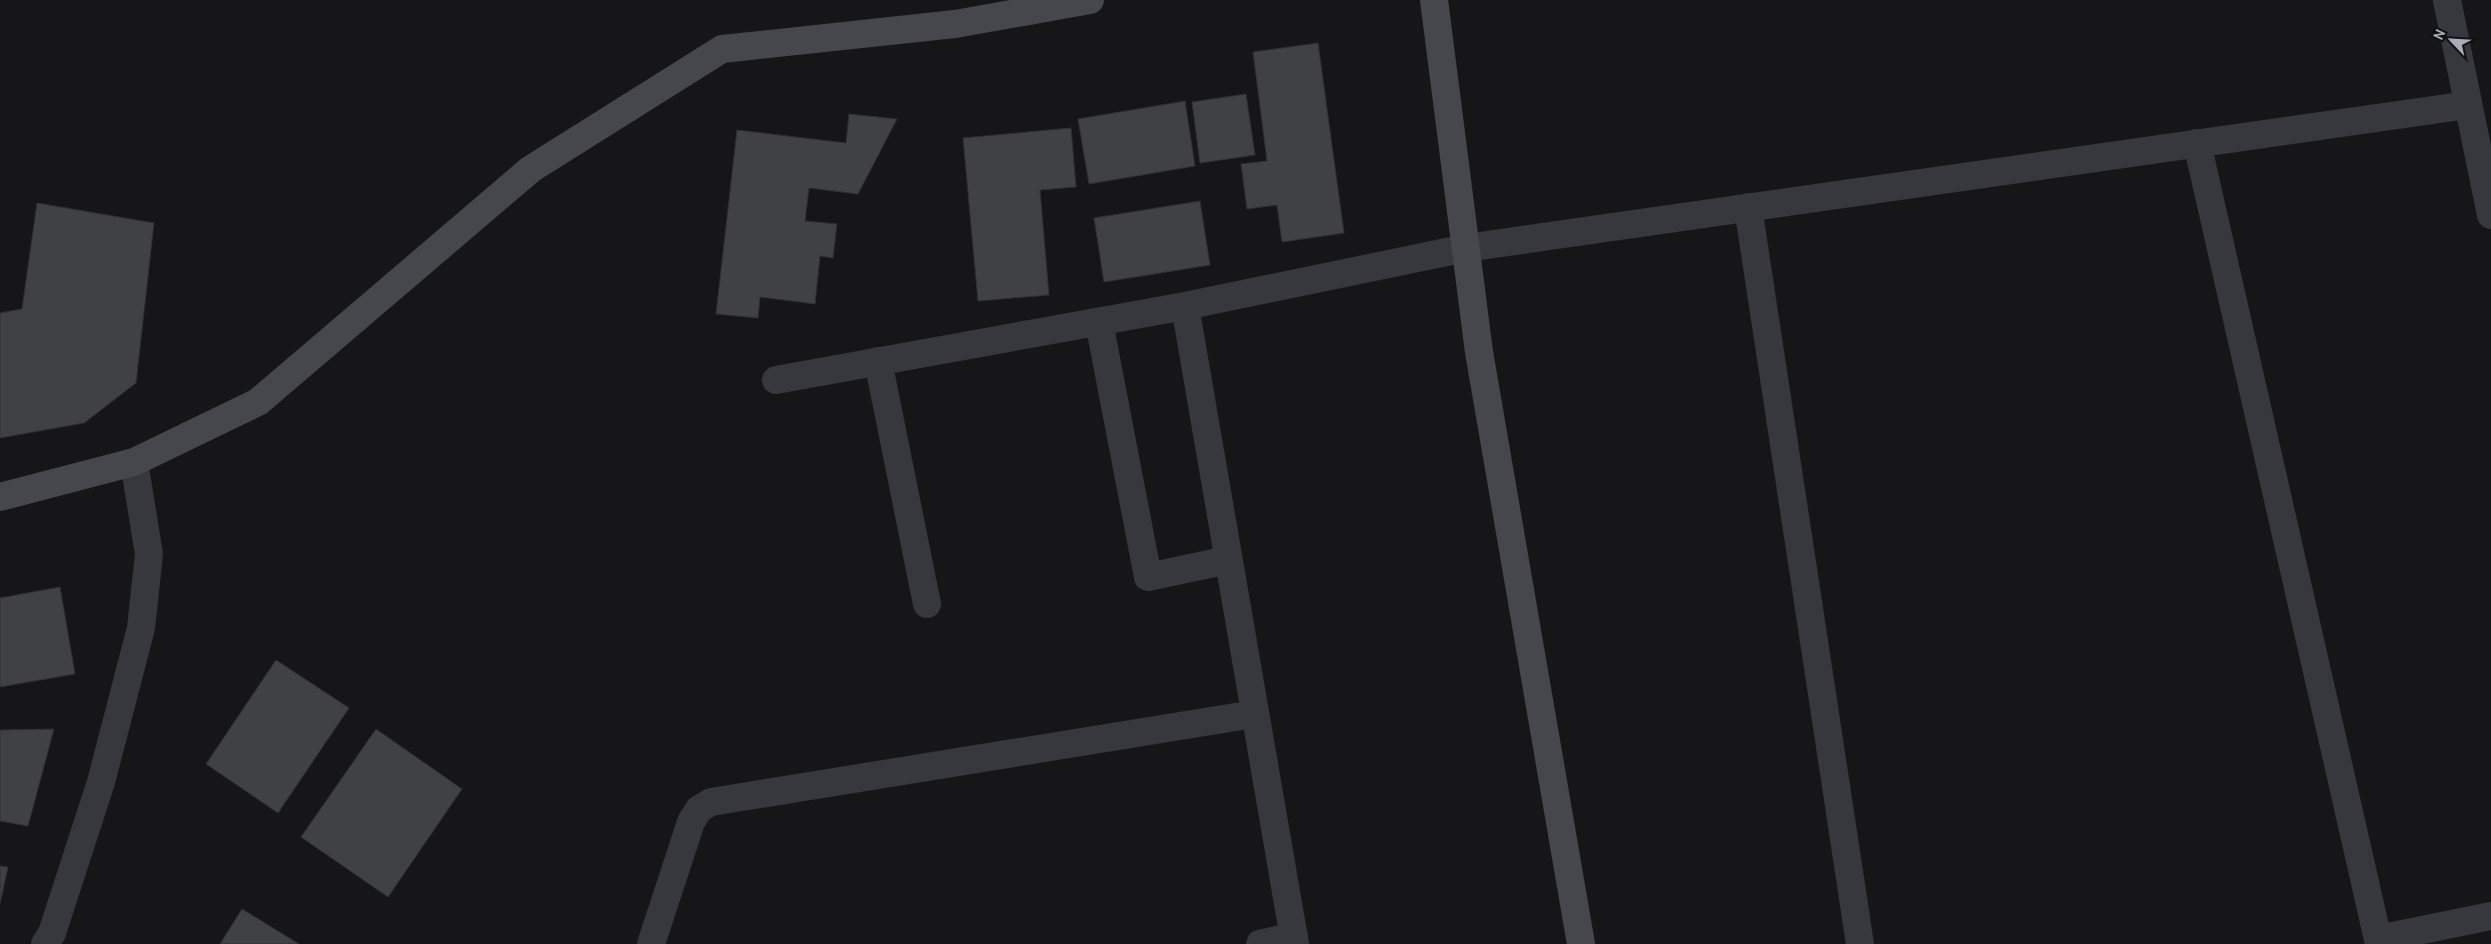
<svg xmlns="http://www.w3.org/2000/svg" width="2491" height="944" viewBox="0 0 2491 944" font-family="'PT Sans',sans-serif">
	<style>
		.building { fill: #404145; stroke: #303034 }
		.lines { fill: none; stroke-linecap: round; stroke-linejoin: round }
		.street { stroke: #37383d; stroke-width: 28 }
		.secondary { stroke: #45474d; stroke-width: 28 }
	</style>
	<rect width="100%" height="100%" fill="#161618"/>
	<!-- building -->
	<path class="building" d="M1318 43 1344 233 1282 242 1277 205 1247 209 1241 164 1267 161 1253 52Z
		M1246 94 1255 155 1200 163 1192 102Z
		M1185 101 1195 166 1089 184 1078 119Z
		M849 114 897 119 858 194 809 188 805 221 837 224 833 258 820 256 815 304 760 297 758 318 716 314 737 130 846 143Z
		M1071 128 1076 187 1040 190 1049 295 978 301 963 138Z
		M1200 201 1210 265 1104 282 1094 218Z
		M37 203 154 223 136 383 84 423 0 438V313L22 309Z
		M60 587 75 674 0 687V598Z
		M276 660 349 708 278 813 206 764Z
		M54 729 28 826 0 821V730Z
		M376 729 462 789 388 897 301 837Z
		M0 866 8 867 0 904Z
		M242 909 299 944H220Z"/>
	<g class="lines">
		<!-- street -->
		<path class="street" d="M2447 0 2491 215
			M2197 143 2379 944
			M1748 207 1860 944
			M1185 306 1295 944
			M1099 322 1148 577 1228 560
			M878 361 927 604
			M776 380 1185 306 1466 248 2468 105
			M2378 939 2491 916
			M45 944 52 933 101 782 141 628 149 554 134 462
			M651 944 691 822 699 809 711 802 1254 714
			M1260 944 1294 936"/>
		<!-- secondary -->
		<path class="secondary" d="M1434 0 1479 352 1581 944
			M0 497 134 462 258 402 531 169 722 49 955 24 1090 0"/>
	</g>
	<!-- north arrow -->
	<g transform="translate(2451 40) rotate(295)" stroke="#111113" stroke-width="4" paint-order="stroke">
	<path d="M0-4L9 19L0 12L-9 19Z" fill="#a8adb8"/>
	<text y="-8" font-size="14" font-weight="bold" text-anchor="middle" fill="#a8adb8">N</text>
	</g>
</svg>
